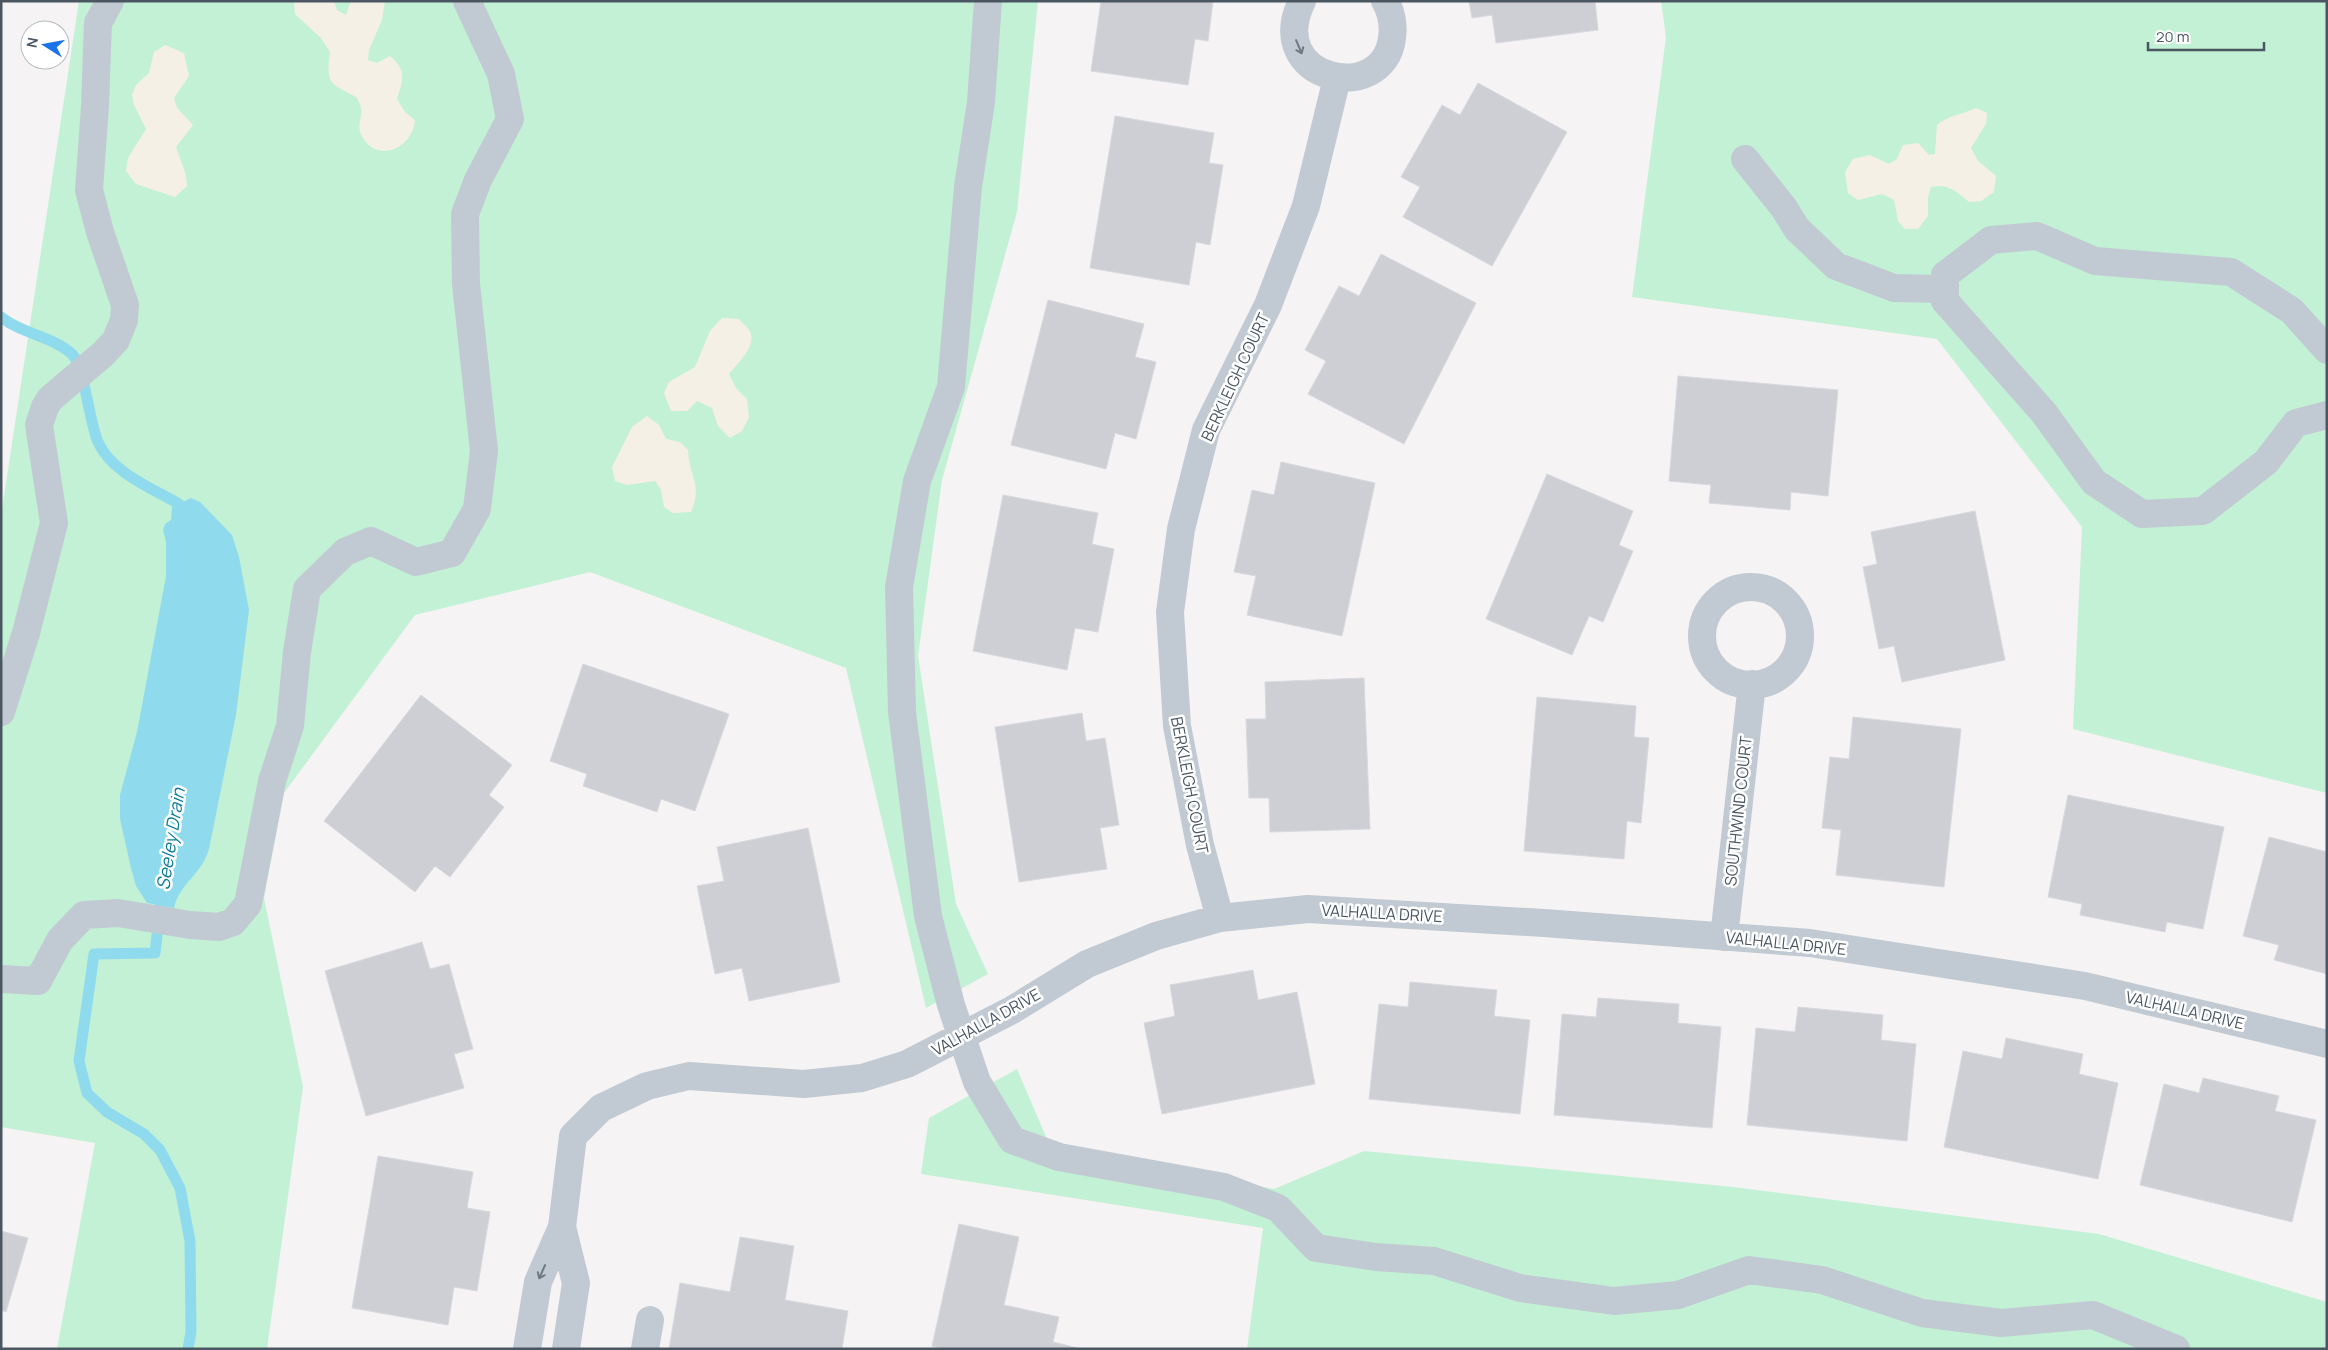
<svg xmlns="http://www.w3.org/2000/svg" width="2328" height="1350" viewBox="0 0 2328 1350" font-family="Manrope,sans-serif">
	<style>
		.green { fill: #c3f1d5 }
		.sand { fill: #f5f0e5 }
		.water { fill: #90daee }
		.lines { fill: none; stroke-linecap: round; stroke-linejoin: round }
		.stream { stroke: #90daee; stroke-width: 11 }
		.building { fill: #cdcfd5; stroke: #d7d9de }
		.minor { stroke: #c1cad2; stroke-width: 28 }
		.oneway { stroke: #6e7983 }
		.labels { text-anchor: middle; stroke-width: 5; stroke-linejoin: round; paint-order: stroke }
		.street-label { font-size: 16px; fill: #4a5661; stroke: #fff }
		.water-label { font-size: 18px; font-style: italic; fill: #0c7c9b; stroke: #fff }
	</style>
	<rect width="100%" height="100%" fill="#f5f3f3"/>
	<!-- green -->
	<path class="green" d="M79 1H1038L1017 212 942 480 918 656 956 904 988 974 926 1008 846 668 590 572 415 615 284 793 264 898 303 1087 267 1349H57L95 1143 1 1127V516Z
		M1661 1H2327V793L2073 729 2082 527 1937 339 1632 297 1666 37Z
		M1017 1069 1050 1146 1274 1189 1364 1151 1733 1187 2099 1234 2327 1302V1349H1247L1263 1228 921 1174 929 1118Z"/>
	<!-- sand -->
	<path class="sand" d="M294 1H334L337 10 346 15 351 1H385L382 20 369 50 368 60 377 63 390 56C407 70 403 80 397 99L405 112 415 120C413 147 379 164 363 138 355 125 363 119 361 108 360 104 358 100 356 97 329 83 326 84 330 52L321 38 295 14Z
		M165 45 184 53 189 76 174 98 177 108 193 125 176 147 186 175 187 186 175 197 136 184 126 171 128 158 146 129 134 105 132 95 136 85 149 73 154 52Z
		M1976 108 1987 113 1986 124 1971 148 1978 161 1996 176 1994 192 1981 201 1969 202C1956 191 1948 183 1931 187L1928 197V216L1918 229H1905L1898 221 1894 200 1882 194 1858 200 1848 193 1845 172 1853 159 1870 155 1889 164 1897 159 1903 145 1918 143 1929 155 1935 154 1937 125C1947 116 1963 114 1976 108Z
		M722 318 739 319C742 323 748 327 750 332 757 346 737 364 729 374L736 388 747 399 749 417 742 431 730 438 718 426 712 408 697 401 687 411H671L664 393 669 382 695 367 710 331Z
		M647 416 659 425 666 439 680 442 688 450C689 477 703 484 691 512L673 513 664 507 661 490 655 481 627 485 615 481 612 467 632 427Z"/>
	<!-- water -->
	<path class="water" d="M191 498 200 502 232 535 239 557 249 610 236 715 209 849C202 874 179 884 174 908L147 903 136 886 131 868 120 819V795L137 732 166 576V542L163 530 165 524 171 520 172 507Z"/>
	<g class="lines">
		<!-- stream -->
		<path class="stream" d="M1 317C22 334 52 336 72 354 84 366 90 425 98 442 112 473 152 488 179 504L181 518
			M162 890 155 953 94 954 79 1061 87 1093 107 1112 144 1134 160 1150 180 1188 190 1241 191 1332 188 1349"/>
	</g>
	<!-- building -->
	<path class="building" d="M1101 1H1213L1208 41 1195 39 1188 85 1091 71Z
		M1469 1H1595L1598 30 1496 43 1492 15 1472 18Z
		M1478 83 1567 132 1492 266 1403 217 1420 187 1401 177 1442 105 1460 115Z
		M1115 116 1214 133 1209 163 1223 165 1210 245 1196 242 1189 285 1090 268Z
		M1381 254 1476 303 1404 444 1308 394 1326 361 1305 350 1339 286 1359 296Z
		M1048 300 1144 324 1135 357 1156 362 1136 439 1115 433 1106 469 1011 445Z
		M1678 376 1838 390 1828 496 1791 492 1790 510 1709 503 1711 485 1669 481Z
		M1281 462 1375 483 1342 636 1247 615 1256 576 1234 572 1252 490 1274 495Z
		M1547 474 1633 511 1619 545 1633 551 1603 622 1589 616 1572 655 1486 619Z
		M1003 495 1098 513 1092 544 1114 549 1098 632 1075 628 1067 670 973 651Z
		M1975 511 2005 660 1902 682 1894 646 1879 649 1863 567 1877 564 1871 532Z
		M583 664 729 714 695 811 661 799 657 812 583 786 587 774 550 761Z
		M1364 678 1370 829 1270 832 1269 798H1249L1246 719H1266L1265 682Z
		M421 695 512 765 489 795 504 807 450 877 435 866 415 892 324 821Z
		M1537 697 1636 706 1634 737 1649 738 1641 823 1627 821 1624 859 1524 851Z
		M1082 713 1086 741 1105 738 1119 825 1100 828 1107 869 1019 882 995 727Z
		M1853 717 1961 729 1944 887 1836 875 1841 830 1822 828 1830 757 1849 759Z
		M2068 795 2224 827 2203 929 2167 922 2165 932 2080 915 2082 904 2048 897Z
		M808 828 840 982 749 1001 742 968 715 974 697 886 724 881 717 847Z
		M2269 837 2327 852V974L2274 960 2279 945 2243 936Z
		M422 942 430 969 449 964 473 1049 454 1054 464 1088 366 1116 325 971Z
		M1253 970 1258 1000 1297 992 1315 1084 1162 1114 1144 1023 1175 1016 1170 985Z
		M1410 982 1497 990 1494 1016 1530 1020 1520 1114 1369 1099 1379 1004 1408 1007Z
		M1598 998 1679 1004 1678 1023 1721 1027 1712 1128 1554 1115 1562 1014 1596 1017Z
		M1798 1007 1883 1015 1881 1040 1916 1044 1907 1141 1747 1125 1756 1028 1795 1032Z
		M2006 1038 2083 1054 2079 1074 2118 1083 2098 1179 1944 1147 1963 1051 2002 1059Z
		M2203 1078 2279 1096 2275 1111 2316 1120 2292 1222 2140 1185 2164 1084 2199 1093Z
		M378 1156 473 1172 467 1208 490 1212 477 1291 454 1287 448 1325 352 1308Z
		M959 1224 1019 1237 1004 1305 1059 1317 1053 1342 1082 1349H943L932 1346Z
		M1 1231 28 1238 6 1312 1 1310Z
		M740 1237 794 1246 785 1300 848 1311 842 1349H669L680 1283 730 1292Z"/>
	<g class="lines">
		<!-- minor -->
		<path class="minor" d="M988 1 981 102 968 187 951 387 917 481 899 587 902 712 928 916 951 1005 977 1082 1012 1140 1059 1157 1224 1187 1278 1208 1316 1248 1376 1257 1434 1261 1520 1288 1614 1301 1678 1295 1749 1270 1822 1280 1922 1313 2001 1323 2093 1315 2176 1349
			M1302 1C1263 81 1384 106 1392 38 1394 24 1392 13 1385 1
			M1745 159 1784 208 1797 229 1836 266 1894 288 1945 289
			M2327 350 2292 311 2231 272 2095 261 2037 236 1991 240 1945 275V301L2044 413 2094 482 2142 514 2203 511 2266 462 2296 423 2327 415
			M1702 636a49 49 0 1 1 98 0a49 49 0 1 1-98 0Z
			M1 712 26 633 54 523 39 425 45 407 50 399 103 354 116 340 124 320 125 305 100 232 89 190 95 106 98 23 110 1
			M1220 918 1200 845 1177 726 1170 612 1181 529 1206 430 1268 305 1306 206 1337 78
			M1724 937 1752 684
			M1 979 38 981 60 940 84 915 118 913 190 925 219 927 233 922 248 904 272 781 290 726 297 652 307 589 345 552 371 541 416 562 452 553 477 509 484 451 466 284 465 214 478 180 510 119 501 74 467 1
			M562 1227 576 1283 566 1349
			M527 1349 538 1282 562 1227 573 1136 601 1108 647 1086 689 1076 804 1084 862 1078 907 1064 1012 1010 1087 964 1156 936 1220 918 1308 909 1544 923 1810 943 2085 986 2327 1044
			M645 1349 650 1320"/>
	</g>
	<!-- one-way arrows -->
	<defs><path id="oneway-shaft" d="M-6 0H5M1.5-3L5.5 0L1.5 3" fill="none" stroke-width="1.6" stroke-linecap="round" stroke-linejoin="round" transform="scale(1.25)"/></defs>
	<g class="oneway">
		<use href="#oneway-shaft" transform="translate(1299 47) rotate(67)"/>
		<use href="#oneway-shaft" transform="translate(542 1272) rotate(114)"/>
	</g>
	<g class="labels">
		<!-- street labels -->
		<g class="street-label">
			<text transform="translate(1235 377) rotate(-65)" y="6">BERKLEIGH COURT</text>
			<text transform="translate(1190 785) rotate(79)" y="6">BERKLEIGH COURT</text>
			<text transform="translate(1738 811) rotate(-84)" y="6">SOUTHWIND COURT</text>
			<text transform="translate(1382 913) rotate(3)" y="6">VALHALLA DRIVE</text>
			<text transform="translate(1786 943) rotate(6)" y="6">VALHALLA DRIVE</text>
			<text transform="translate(2185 1010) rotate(13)" y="6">VALHALLA DRIVE</text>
			<text transform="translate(986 1022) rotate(-29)" y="6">VALHALLA DRIVE</text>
		</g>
		<!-- water labels -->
		<g class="water-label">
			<text transform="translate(171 839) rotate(-81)" y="6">Seeley Drain</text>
		</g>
	</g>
	<!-- border -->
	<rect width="2328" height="1350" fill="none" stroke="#4a5661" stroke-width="5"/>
	<!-- north arrow -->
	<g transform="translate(45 45) rotate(281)"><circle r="24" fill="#ffffff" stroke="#b7bbc0"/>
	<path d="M0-4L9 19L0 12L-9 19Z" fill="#1a73e8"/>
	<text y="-8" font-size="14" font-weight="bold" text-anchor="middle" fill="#4a5661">N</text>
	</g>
	<!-- scale -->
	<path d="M2148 42v8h116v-8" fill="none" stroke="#4a5661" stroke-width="2.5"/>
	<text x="2156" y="42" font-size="15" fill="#4a5661" stroke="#ffffff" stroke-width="4" paint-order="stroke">20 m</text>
</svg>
